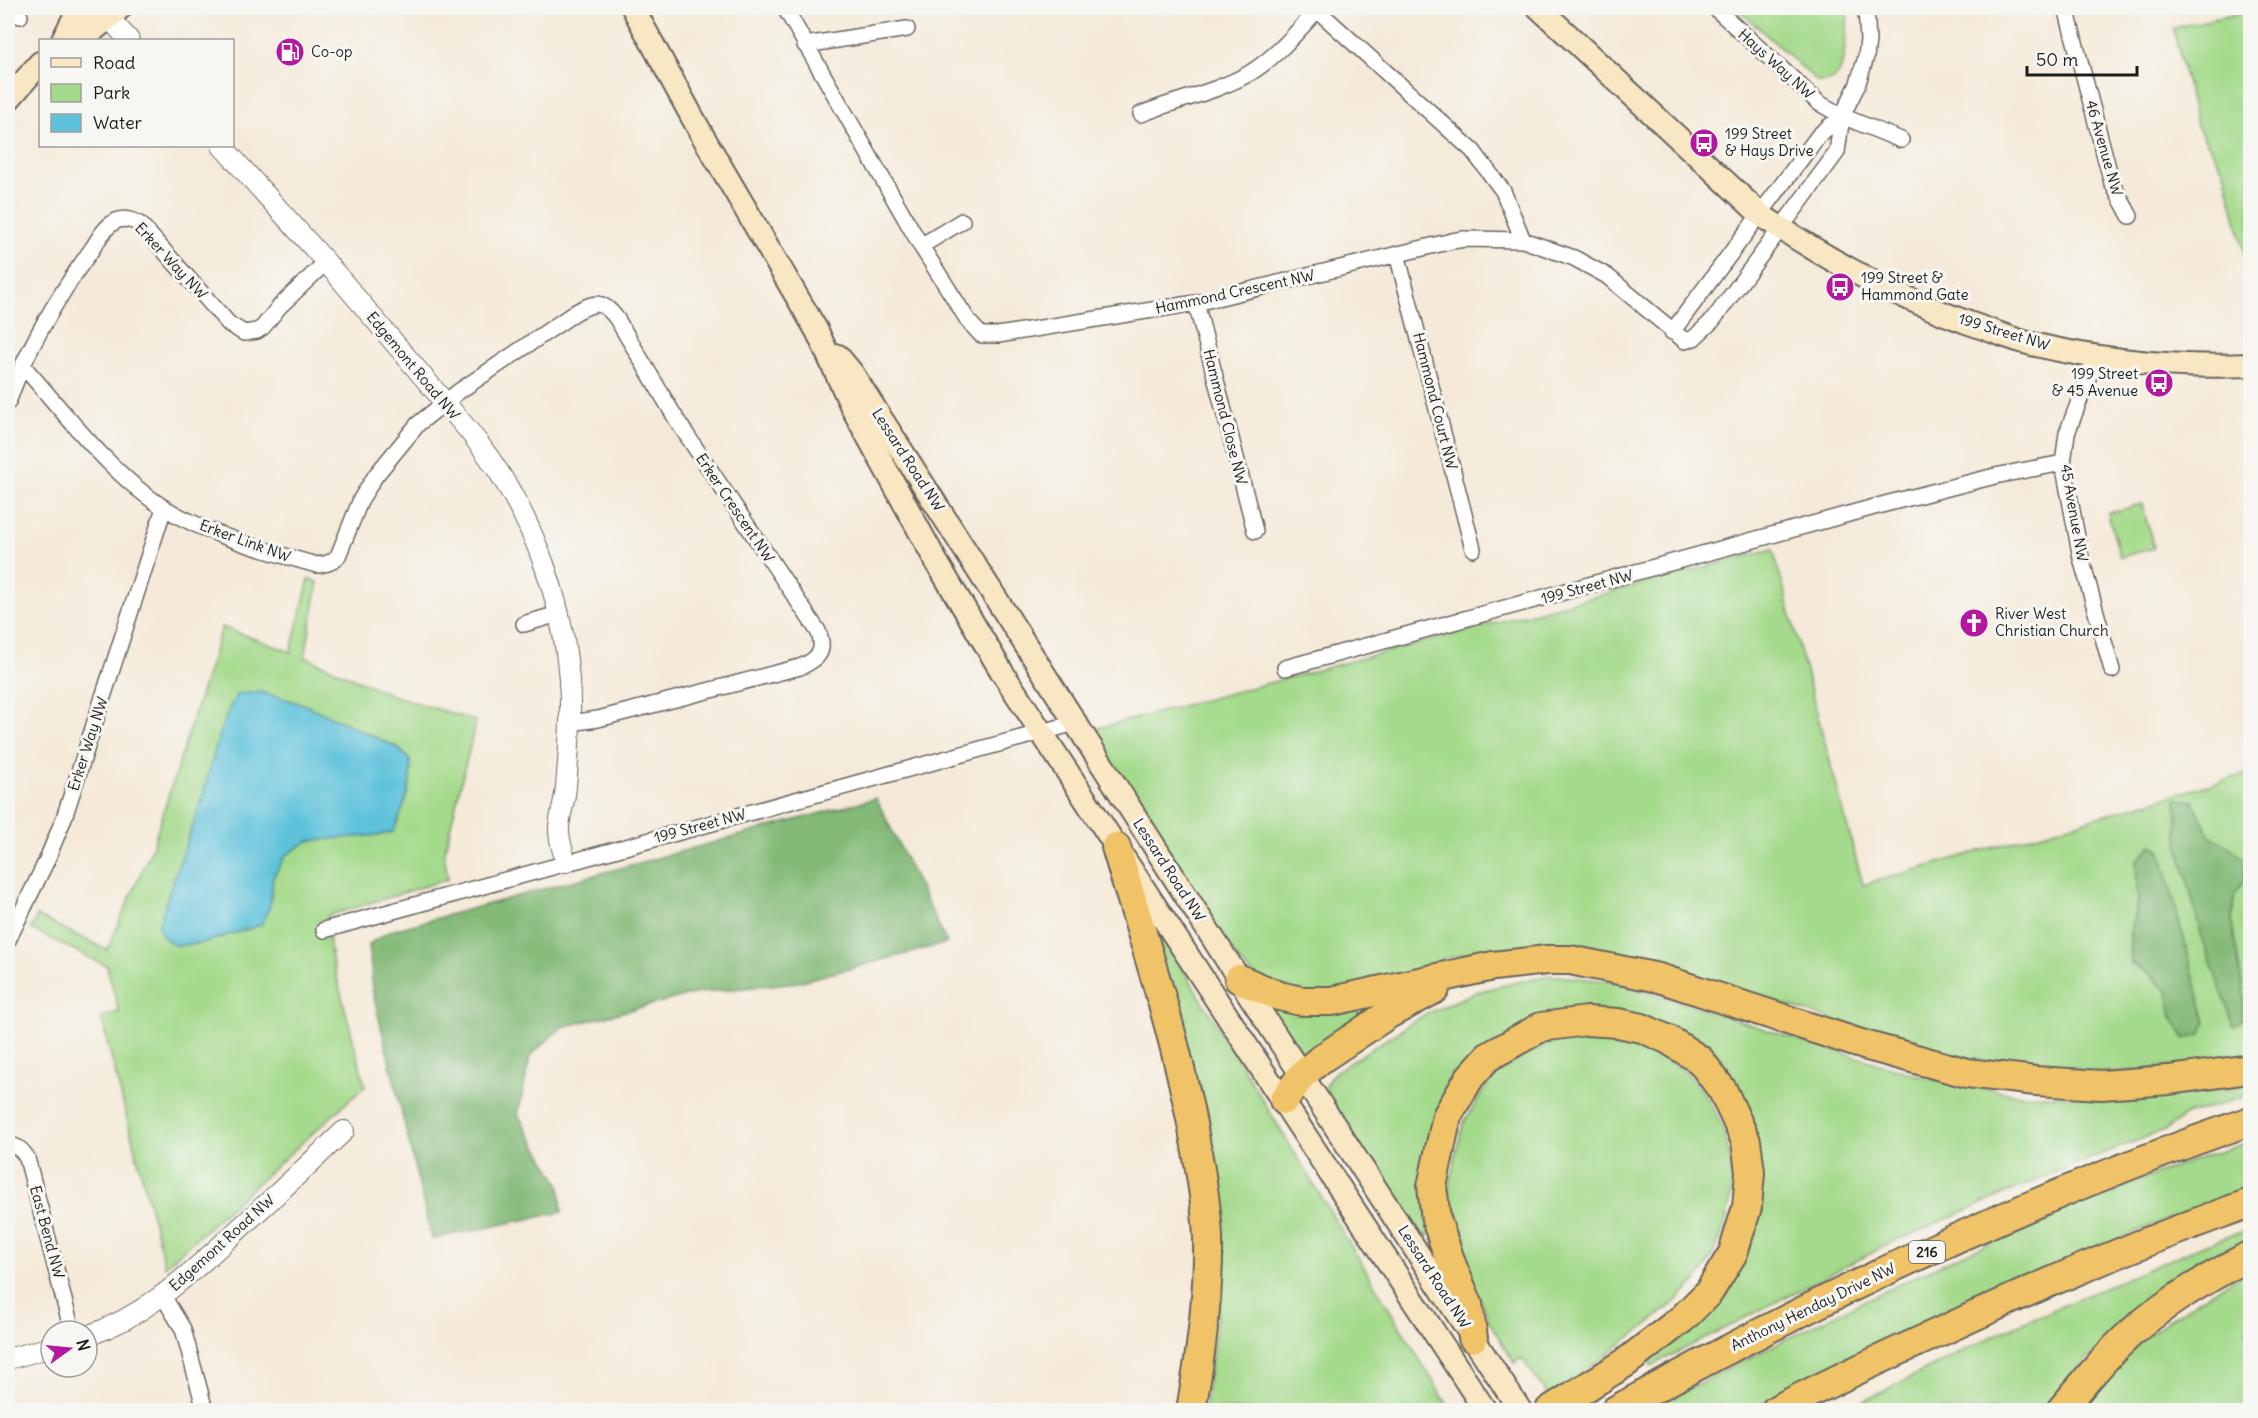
<svg xmlns="http://www.w3.org/2000/svg" width="2258" height="1418" viewBox="0 0 2258 1418" font-family="Delius,sans-serif">
	<style>
		.green { fill: #a4da8b; stroke: #607b54; stroke-width: 1.5; fill-rule: evenodd }
		.forest { fill: #83ba77; stroke: #506b4a; stroke-width: 1.5 }
		.water { fill: #5ec2dc; stroke: #3d6f7c; stroke-width: 1.5 }
		.lines { fill: none; stroke-linecap: round; stroke-linejoin: round }
		.minor-casing { stroke: #68645e; stroke-width: 18 }
		.tertiary-casing { stroke: #68645e; stroke-width: 22 }
		.secondary-casing { stroke: #68645e; stroke-width: 26 }
		.motorway-casing { stroke: #68645e; stroke-width: 32 }
		.minor { stroke: #fff; stroke-width: 15 }
		.tertiary { stroke: #fff; stroke-width: 20 }
		.secondary { stroke: #f9e7c3; stroke-width: 22 }
		.motorway { stroke: #f1c369; stroke-width: 28 }
		.labels { text-anchor: middle; stroke-width: 6; stroke-linejoin: round; paint-order: stroke }
		.shield { fill: #f6f6f2; stroke: #5d5d5c; stroke-width: 1.5 }
		.shield-label { font-size: 14px; font-weight: bold; fill: #1c1c1c }
		.poi-label { font-size: 15px; fill: #1c1c1c; stroke: #f6f6f2; text-anchor: start }
		.street-label { font-size: 15px; fill: #1c1c1c; stroke: #f6f6f2 }
	</style>
	<rect width="100%" height="100%" fill="#f6f6f2"/>
	<filter id="ink" filterUnits="userSpaceOnUse"><feTurbulence type="fractalNoise" baseFrequency=".0167" numOctaves="2"/><feDisplacementMap in="SourceGraphic" scale="12" xChannelSelector="R" yChannelSelector="G"/><feConvolveMatrix kernelMatrix="1 2 1 2 8 2 1 2 1" color-interpolation-filters="sRGB"/></filter>
	<filter id="wash" filterUnits="userSpaceOnUse"><feTurbulence type="fractalNoise" baseFrequency=".008" numOctaves="4" result="noise"/><feDisplacementMap in="SourceGraphic" scale="24" xChannelSelector="R" yChannelSelector="G"/><feGaussianBlur stdDeviation="1.35" result="paint"/><feColorMatrix in="noise" values="0 0 0 0 0 0 0 0 0 0 0 0 0 0 0 0 0 1.4 0 .05"/><feComposite in="paint" operator="in"/></filter>
	<g filter="url(#wash)">
		<rect width="100%" height="100%" fill="#f5ead9"/>
		<!-- green -->
		<path class="green" d="M1737 8H1848C1847 23 1846 60 1839 73 1835 81 1826 82 1818 82Z
			M2250 11V276L2224 171 2197 126 2173 28Z
			M2142 504 2154 548 2120 557 2108 513Z
			M1773 549 1863 885 2250 773V932L2246 935 2247 950 2250 952V1057L2116 1073 2030 1069 1934 1052 1624 954 1559 946 1491 949 1442 959 1367 990 1320 998 1255 977 1239 961 1088 731ZM2193 801 2209 835 2244 880 2234 896 2232 923 2244 998ZM2152 846 2160 849 2206 1023 2201 1035 2172 1016 2168 992 2149 973 2131 963 2130 932Z
			M309 579 318 582 305 657 394 696 476 721 444 854 448 879 327 916 331 955 365 1086 165 1266 101 1017 119 1012 107 966 31 929 37 916 107 950 152 848 222 627 291 652Z
			M1149 913 1448 1406 1446 1407 1448 1410H1204L1218 1312Z
			M1548 975 1618 982 1783 1035 1926 1078 2022 1095 2089 1097 2172 1095 2250 1086V1095L2185 1115 2167 1129 2051 1174 1893 1242 1651 1366 1649 1359 1730 1281 1747 1111 1619 1011 1465 1069 1429 1235 1426 1237 1380 1177 1327 1095C1324 1085 1328 1080 1335 1072L1424 1015 1476 992Z
			M1381 1003 1307 1055 1302 1054 1268 1004Z
			M1587 1038C1619 1041 1646 1046 1673 1064 1678 1067 1684 1070 1688 1074 1745 1132 1744 1220 1695 1282 1681 1299 1661 1313 1644 1327 1612 1351 1580 1374 1549 1397L1522 1358 1514 1363 1490 1323 1464 1262 1453 1216 1449 1187 1456 1151 1464 1122 1485 1088 1500 1070 1547 1044Z
			M2250 1142V1188L2130 1234 1814 1376 1751 1410H1649C1810 1324 1976 1244 2147 1177 2181 1164 2216 1153 2250 1142Z
			M2250 1229V1240L2197 1270 2085 1361 2043 1410H1846L1995 1335 2201 1246Z
			M2250 1270V1321L2246 1329 2250 1347V1410H2078C2100 1385 2122 1357 2148 1336 2180 1310 2215 1290 2250 1270Z"/>
		<!-- forest -->
		<path class="forest" d="M876 798 947 943 798 982 698 993 562 1027 530 1056 518 1115 560 1185 562 1212 432 1239 373 993 369 944 390 931Z
			M2176 799 2193 801 2209 835 2231 848 2244 859V880L2234 896 2232 923 2244 998 2241 1022 2234 1026 2202 938 2178 843Z
			M2152 845 2160 849 2206 1023 2201 1035 2185 1039 2172 1016 2168 992 2149 973 2131 963 2130 932 2138 904 2136 862Z"/>
		<!-- water -->
		<path class="water" d="M260 692 303 704 397 747 410 760C413 785 404 808 393 832L379 835 308 841 286 855 273 877 270 906 261 925 203 943 176 946 163 937 158 927C171 885 186 845 200 804 212 768 217 727 237 694Z"/>
	</g>
	<g filter="url(#ink)">
		<g class="lines">
			<!-- minor casing -->
			<g class="minor-casing">
				<path id="minor" d="M9 8 20 16
					M785 8 921 246 969 322 981 335H998L1196 303 1452 241 1464 239 1523 240 1574 258 1607 276 1685 341 1694 338 1713 320 1837 152 1842 116 1857 86 1866 57 1868 40 1866 8
					M1315 8 1473 151 1503 191 1523 240
					M1715 8 1819 103 1842 116 1901 140
					M2066 8 2112 183 2130 216
					M805 45 907 29
					M1141 114C1176 100 1217 92 1250 73 1276 57 1297 32 1317 10
					M921 246 962 221
					M1397 254 1473 549
					M1196 303 1255 531
					M1672 332 1819 135 1842 116
					M2096 357 2067 433 2063 463 2081 558 2112 670
					M23 366C64 412 113 477 166 509 212 536 266 551 317 565 326 564 332 563 338 556L361 499 376 475 418 424 458 392 576 312C596 301 603 300 617 319L678 422 818 631C826 651 819 659 800 667L598 719 570 723
					M8 402C27 348 58 296 92 249 98 240 105 226 116 221 125 217 133 220 141 225L229 324 244 333 257 331 263 327 279 307 326 262
					M524 624 558 614
					M1285 668 1889 503 1995 476 2063 463
					M324 930 1075 723
					M8 940 46 862 64 818 164 508
					M8 1145C18 1146 22 1150 27 1158L72 1331
					M163 1296 183 1329 205 1410"/>
			</g>
			<!-- tertiary casing -->
			<g class="tertiary-casing">
				<path id="tertiary" d="M100 8 129 40
					M222 146 326 262 469 431C535 512 573 618 570 723 569 747 568 771 565 795 563 806 560 816 559 827 558 839 563 851 566 862
					M87 1336C144 1317 186 1277 229 1238 268 1203 306 1167 344 1131
					M8 1359 51 1347"/>
			</g>
			<!-- secondary casing -->
			<g class="secondary-casing">
				<path id="secondary" d="M633 8 701 133 817 331 853 409 936 561 1002 672 1485 1410
					M1539 8 1761 215C1831 263 1908 303 1989 330 2003 335 2018 341 2032 344 2103 361 2178 368 2250 365
					M63 40 72 22 90 8
					M66 40 84 38 120 8
					M8 100 40 63
					M838 356 852 373 1239 979 1520 1410"/>
			</g>
			<!-- motorway casing -->
			<g class="motorway-casing">
				<path id="motorway" d="M1116 847C1146 948 1180 1048 1197 1152 1202 1180 1207 1209 1208 1238 1209 1295 1201 1354 1191 1410
					M1239 979 1279 996 1301 1001H1332L1493 966 1547 960H1570L1659 978 1864 1045 1967 1073 2036 1081 2102 1085 2169 1080 2250 1069
					M1284 1100 1302 1075 1321 1059 1387 1015 1435 989
					M1473 1338 1468 1304 1452 1266 1436 1219 1432 1186 1447 1116 1470 1077 1488 1057 1541 1027 1587 1021 1618 1023 1642 1028 1669 1040 1700 1060 1723 1091 1746 1141 1750 1172 1747 1207 1733 1253 1709 1292 1682 1319 1625 1363 1550 1410
					M1616 1410C1819 1297 2030 1197 2250 1121
					M1776 1410C1831 1381 1887 1356 1944 1330 2044 1283 2146 1240 2250 1203
					M2061 1410C2085 1382 2109 1351 2139 1326 2172 1298 2212 1276 2250 1255"/>
			</g>
			<!-- minor -->
			<use href="#minor" class="minor"/>
			<!-- tertiary -->
			<use href="#tertiary" class="tertiary"/>
			<!-- secondary -->
			<use href="#secondary" class="secondary"/>
			<!-- motorway -->
			<use href="#motorway" class="motorway"/>
		</g>
	</g>
	<!-- icons -->
	<defs>
		<g id="fuel-disc" transform="scale(1.5)"><circle r="9.5" fill="#b5179e" stroke="#f6f6f2"/><path d="M-5.5-6h7V0h2V4h1.3V-2.5L3-4.5l.8-.8L6-3V5H2.5V1h-1V6h-7ZM-4.2-4.7v3.2H.2V-4.7Z" fill="#fff"/></g>
		<g id="bus-disc" transform="scale(1.5)"><circle r="9.5" fill="#b5179e" stroke="#f6f6f2"/><path d="M-5-6H5V4H4V6H2V4H-2V6H-4V4H-5ZM-3.5-4V0h7V-4ZM-3.5 1.2v1.5H-2V1.2ZM2 1.2v1.5H3.5V1.2Z" fill="#fff"/></g>
		<g id="church-disc" transform="scale(1.5)"><circle r="9.5" fill="#b5179e" stroke="#f6f6f2"/><path d="M-1.2-6h2.4v3.5h3.3v2.4h-3.3V6h-2.4V-.1h-3.3v-2.4h3.3Z" fill="#fff"/></g>
	</defs>
	<g fill-rule="evenodd">
		<use href="#fuel-disc" x="290" y="52"/>
		<use href="#bus-disc" x="1704" y="143"/>
		<use href="#bus-disc" x="1840" y="287"/>
		<use href="#bus-disc" x="2159" y="383"/>
		<use href="#church-disc" x="1974" y="623"/>
	</g>
	<g class="labels">
		<!-- shield labels -->
		<rect class="shield" x="1909" y="1241" width="36" height="22" rx="4.5"/>
		<g class="shield-label">
			<text x="1927" y="1257">216</text>
		</g>
		<!-- poi labels -->
		<g class="poi-label">
			<text x="311" y="57">Co-op</text>
			<text x="1725" y="139">199 Street<tspan x="1725" dy="17">&amp; Hays Drive</tspan></text>
			<text x="1861" y="283">199 Street &amp;<tspan x="1861" dy="17">Hammond Gate</tspan></text>
			<text x="2138" y="379" text-anchor="end">199 Street<tspan x="2138" dy="17">&amp; 45 Avenue</tspan></text>
			<text x="1995" y="619">River West<tspan x="1995" dy="17">Christian Church</tspan></text>
		</g>
		<!-- street labels -->
		<g class="street-label">
			<text transform="translate(1776 64) rotate(42)" y="5">Hays Way NW</text>
			<text transform="translate(2104 148) rotate(74)" y="5">46 Avenue NW</text>
			<text transform="translate(171 261) rotate(47)" y="5">Erker Way NW</text>
			<text transform="translate(1235 292) rotate(-12)" y="5">Hammond Crescent NW</text>
			<text transform="translate(2004 332) rotate(17)" y="5">199 Street NW</text>
			<text transform="translate(413 366) rotate(50)" y="5">Edgemont Road NW</text>
			<text transform="translate(1435 401) rotate(76)" y="5">Hammond Court NW</text>
			<text transform="translate(1225 417) rotate(76)" y="5">Hammond Close NW</text>
			<text transform="translate(908 460) rotate(57)" y="5">Lessard Road NW</text>
			<text transform="translate(735 508) rotate(56)" y="5">Erker Crescent NW</text>
			<text transform="translate(2074 513) rotate(80)" y="5">45 Avenue NW</text>
			<text transform="translate(245 541) rotate(20)" y="5">Erker Link NW</text>
			<text transform="translate(1587 587) rotate(-15)" y="5">199 Street NW</text>
			<text transform="translate(88 744) rotate(-72)" y="5">Erker Way NW</text>
			<text transform="translate(700 826) rotate(-15)" y="5">199 Street NW</text>
			<text transform="translate(1169 870) rotate(57)" y="5">Lessard Road NW</text>
			<text transform="translate(47 1232) rotate(75)" y="5">East Bend NW</text>
			<text transform="translate(222 1243) rotate(-42)" y="5">Edgemont Road NW</text>
			<text transform="translate(1434 1277) rotate(57)" y="5">Lessard Road NW</text>
			<text transform="translate(1813 1307) rotate(-26)" y="5">Anthony Henday Drive NW</text>
		</g>
	</g>
	<!-- margin -->
	<rect width="2258" height="1418" fill="none" stroke="#f6f6f2" stroke-width="30"/>
	<!-- legend -->
	<rect x="39" y="39" width="195" height="108" fill="#f6f6f2" stroke="#9f9f9c" stroke-width="1.5"/>
	<rect x="51" y="58" width="30" height="9" fill="#f9e7c3" stroke="#9f9f9c" stroke-width="1.5"/>
	<text x="93" y="69" font-size="18" fill="#1c1c1c">Road</text>
	<rect x="51" y="84" width="30" height="18" fill="#a4da8b" stroke="#9f9f9c" stroke-width="1.5"/>
	<text x="93" y="99" font-size="18" fill="#1c1c1c">Park</text>
	<rect x="51" y="114" width="30" height="18" fill="#5ec2dc" stroke="#9f9f9c" stroke-width="1.5"/>
	<text x="93" y="129" font-size="18" fill="#1c1c1c">Water</text>
	<!-- north arrow -->
	<g transform="translate(69 1349) rotate(75)"><circle r="28" fill="#f6f6f2" stroke="#9f9f9c" stroke-width="1.5"/>
	<path d="M0-4.5L10 22L0 15L-10 22Z" fill="#b5179e"/>
	<text y="-9" font-size="16" font-weight="bold" text-anchor="middle" fill="#1c1c1c">N</text>
	</g>
	<!-- scale -->
	<path d="M2027 66v9h110v-9" fill="none" stroke="#1c1c1c" stroke-width="3"/>
	<text x="2036" y="66" font-size="18" fill="#1c1c1c" stroke="#f6f6f2" stroke-width="4.5" paint-order="stroke">50 m</text>
</svg>
